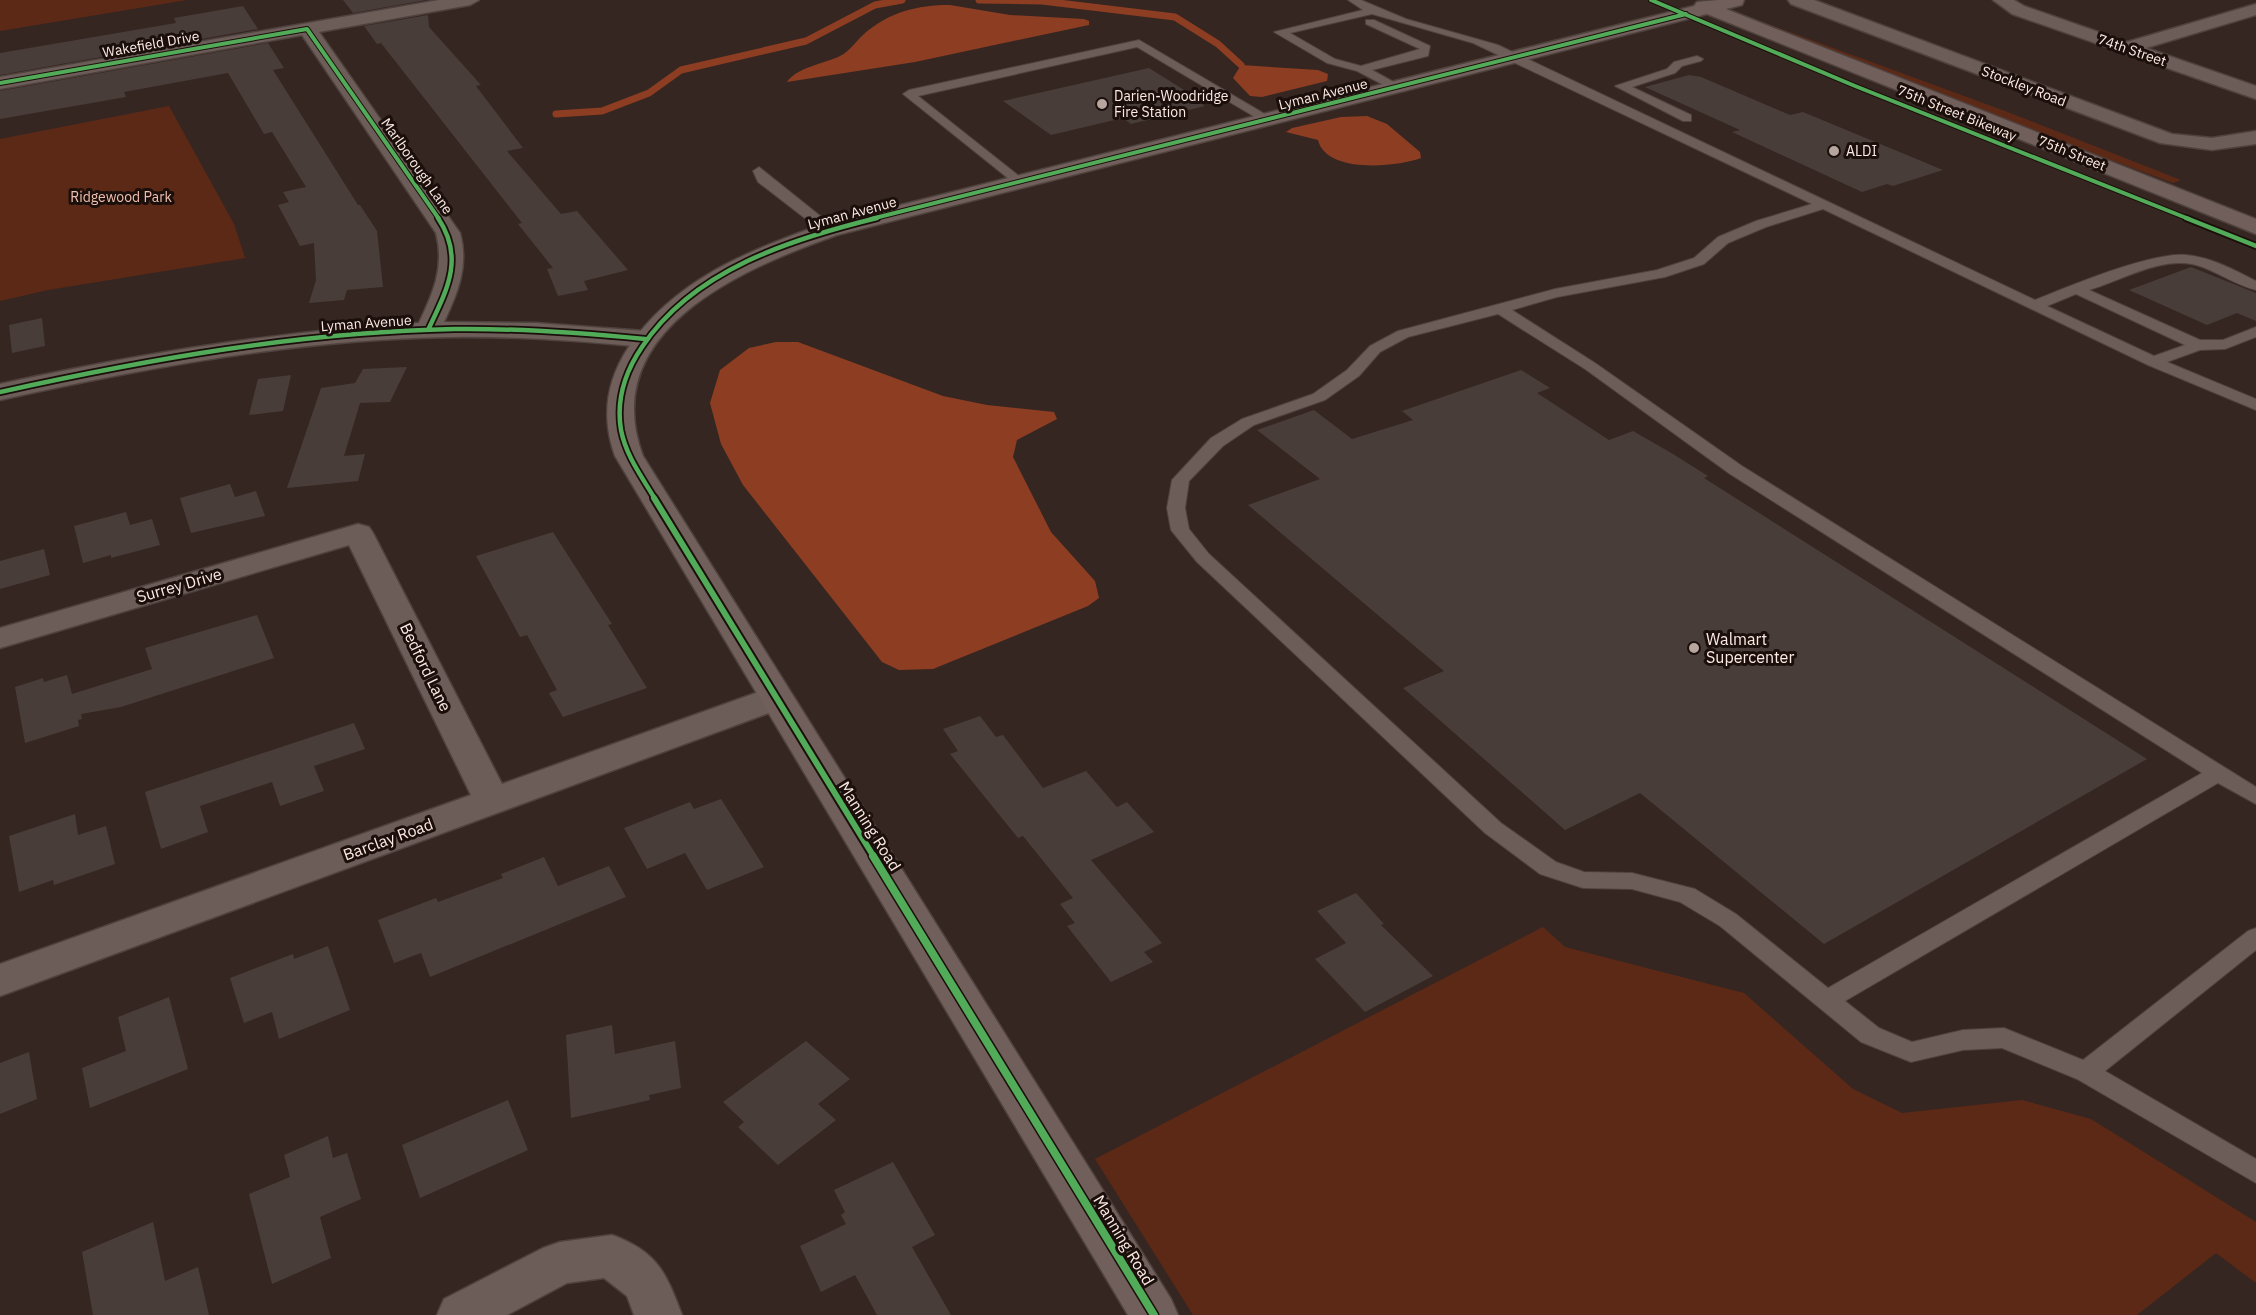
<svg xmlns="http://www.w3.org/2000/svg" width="2256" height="1315" viewBox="0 0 2256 1315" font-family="'IBM Plex Sans',sans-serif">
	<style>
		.green { fill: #5d2917 }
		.water { fill: #8d3d22 }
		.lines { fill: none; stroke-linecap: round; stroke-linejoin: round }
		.stream { stroke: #8d3d22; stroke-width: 7 }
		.building { fill: #493d39 }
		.lane-casing { stroke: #4f423e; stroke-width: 2 }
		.street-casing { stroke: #4f423e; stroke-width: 3 }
		.secondary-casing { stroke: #4f423e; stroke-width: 3 }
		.lane { fill: #6c5d59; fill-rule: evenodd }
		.street { fill: #6c5d59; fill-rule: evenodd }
		.secondary { fill: #705f5a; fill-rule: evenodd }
		.cycleway-far3-casing { stroke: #1b0f0b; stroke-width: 6 }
		.cycleway-far2-casing { stroke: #1b0f0b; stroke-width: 8 }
		.cycleway-far1-casing { stroke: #1b0f0b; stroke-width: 10 }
		.cycleway-casing { stroke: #1b0f0b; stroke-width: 11 }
		.cycleway-far3 { stroke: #51ab58; stroke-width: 4 }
		.cycleway-far2 { stroke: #51ab58; stroke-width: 4.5 }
		.cycleway-far1 { stroke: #51ab58; stroke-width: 6 }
		.cycleway { stroke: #51ab58; stroke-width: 8 }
		.poi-dot { fill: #b7a5a0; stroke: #1b0f0b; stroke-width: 2 }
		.labels { text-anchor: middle; stroke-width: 6; stroke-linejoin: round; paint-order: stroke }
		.far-street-label { font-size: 14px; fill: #fdeae4; stroke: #1b0f0b }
		.far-poi-label { font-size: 14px; fill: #fdeae4; stroke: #1b0f0b; text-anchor: start }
		.far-park-label { font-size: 14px; fill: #f1bfaf; stroke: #1b0f0b }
		.street-label { font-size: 16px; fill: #fdeae4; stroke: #1b0f0b }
		.poi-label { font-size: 16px; fill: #fdeae4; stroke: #1b0f0b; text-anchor: start }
	</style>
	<rect width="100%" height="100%" fill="#352621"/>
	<!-- green -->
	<path class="green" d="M0 0H187L0 31Z
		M1754 19 2005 111 2181 180 2173 183 1997 118 1749 20Z
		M169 106 234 224 245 258 48 290 0 301V139Z
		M1543 927 1565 947 1744 993 1853 1089 1902 1113 2022 1100 2091 1119 2256 1222V1283L2216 1253 2137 1315H1193L1095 1159Z"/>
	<!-- water -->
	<path class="water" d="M950 5 1010 15 1084 19 1089 21V25L915 62 787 82C797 67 824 64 840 56 850 51 856 41 864 34 889 12 917 5 950 5Z
		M1241 65 1318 70 1328 74 1327 81 1262 97 1250 96 1233 78Z
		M1367 116 1387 124 1420 152 1421 158C1397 167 1326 174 1318 140L1286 132 1292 128 1341 117Z
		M776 342H798L943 396 987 405 1054 412 1057 419 1017 440 1013 457 1051 532 1095 581 1099 598 1088 606 933 669 899 670 882 662 743 485 721 444 710 403 720 370 749 348Z"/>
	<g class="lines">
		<!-- stream -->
		<path class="stream" d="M979 0 1042 1 1175 17 1218 44 1241 65
			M556 114 602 111 649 93 681 70 806 41 875 5 902 0"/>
	</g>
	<!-- building -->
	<path class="building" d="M343 0H426L353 13Z
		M243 6 258 29 0 75V53L176 23 174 18Z
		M428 15 429 27 481 85 476 86 523 148 507 151 561 214 577 211 628 270 584 281 588 290 558 296 547 269 553 268 518 224 522 223 381 43 377 44 364 26Z
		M268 43 284 68 273 70 358 205H360L377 231 383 287 347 290 344 300 309 303 316 280 314 243 300 246 278 205 289 202 283 192 306 187 272 132 264 134 228 73 124 92 126 97 0 119V91Z
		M1149 68 1197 98H1193L1205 106 1131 124 1123 118 1051 135 1003 101Z
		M1689 75 1701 77 1790 115 1803 112 1943 170 1893 186 1887 184 1862 192 1732 132 1740 130 1645 87Z
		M2191 267 2256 293V321L2237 313 2207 325 2129 290Z
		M42 318 45 346 12 353 9 325Z
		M407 367 390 402 360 403 344 456 365 454 358 481 287 488 321 388 355 383 363 369Z
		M1521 370 1550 388 1537 393 1609 440 1633 431 1673 454 1708 476 1704 478 2147 759 1824 944 1640 793 1565 830 1403 688 1444 671 1248 505 1320 479 1257 430 1314 410 1352 439 1413 420 1402 411Z
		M291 375 283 411 249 415 258 379Z
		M230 484 235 497 256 491 265 516 191 533 180 498Z
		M126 512 130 525 152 519 160 545 111 558V555L83 563 74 526Z
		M553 532 612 624 608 625 647 688 563 717 549 693 557 690 527 635 520 637 476 556Z
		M44 549 50 575 0 589V561Z
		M257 615 274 658 121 707 81 714 82 719 78 720 79 726 25 743 15 687 43 678 44 682 67 675 72 694 152 669 145 648Z
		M980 716 996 737 1003 735 1043 788 1086 771 1117 807 1127 802 1154 832 1091 860 1162 943 1144 952 1153 962 1111 982 1067 926 1075 923 1060 904 1073 898 1023 836 1018 838 950 754 958 751 943 729Z
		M354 723 365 749 314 766 324 791 280 806 272 782 200 806 208 832 161 849 145 792Z
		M721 799 764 867 707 890 685 853 647 869 624 828 690 802 694 809Z
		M75 814 78 835 106 826 115 864 54 885 53 880 19 892 9 836Z
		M544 857 558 886 609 866 626 897 430 977 421 953 394 963 378 920 436 898 438 902 503 878 501 874Z
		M1356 893 1384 924 1381 925 1433 976 1365 1012 1315 959 1346 943 1317 911Z
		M328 946 350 1010 279 1039 272 1012 244 1023 230 978 293 954 294 959Z
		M169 997 188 1069 90 1108 82 1068 126 1051 118 1017Z
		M612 1025 615 1054 675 1041 681 1088 649 1095 650 1100 571 1118 566 1035Z
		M806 1041 850 1079 818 1104 836 1120 778 1165 738 1127 744 1122 723 1102Z
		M29 1052 37 1099 0 1114V1063Z
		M508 1100 528 1150 420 1198 402 1145Z
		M328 1136 333 1158 347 1153 361 1199 320 1217 331 1258 272 1284 249 1194 290 1177 284 1155Z
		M893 1162 935 1235 912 1247 951 1315H877L855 1275 821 1292 800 1246 846 1224 841 1215 845 1212 834 1190Z
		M153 1222 165 1281 198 1267 209 1315H93L82 1252Z"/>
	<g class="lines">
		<!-- lane casing -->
		<g class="lane-casing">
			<path id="lane" d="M1348 0H1361L1406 19 1498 45 2035 300C2070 286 2151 252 2186 255 2211 257 2234 270 2256 281V290C2235 285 2217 271 2196 265 2161 256 2123 280 2089 290L2200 340H2223L2256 327V337L2225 349 2200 350 2167 362 2256 399V410L2148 365 1823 209 1766 227 1728 243 1704 264 1665 277 1557 297 1512 310 1595 363 1742 466 2256 787V804L2218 783 1845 1001 1879 1028 1912 1042 1963 1030 2004 1028 2083 1060 2248 931 2256 928V950L2105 1071 2256 1159V1183L2077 1079 2002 1048 1963 1050 1911 1062 1861 1042 1720 926 1680 902 1632 889 1583 888 1540 874 1485 833 1197 562 1171 530 1167 508 1172 480 1211 438 1242 419 1313 394 1347 370 1370 346 1398 331 1555 289 1657 270 1694 258 1718 237 1756 221 1812 204 1473 43 1372 14 1290 33 1335 59 1361 66 1420 49 1366 24V20H1374L1430 46 1428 56 1372 70 1401 86V90L1397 92 1357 71 1327 63 1274 32 1363 10ZM2076 294 2185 345 2154 356 2047 306ZM1498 314 1585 369 1730 474 2202 773 1828 988 1736 914 1695 889 1632 873 1584 872 1556 862 1501 823 1209 554 1189 529 1185 508 1189 481 1223 446 1254 425 1325 400 1359 376 1380 352 1408 337Z
				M1139 40 1275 120 1265 123 1137 47 918 96 1024 180V186L1019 187 903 94 909 90Z
				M1697 56 1703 59 1701 61 1682 66 1675 73 1632 87 1691 115V121H1683L1615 86 1667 69 1674 62Z
				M759 167 834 227V233H824L758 182 753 171Z"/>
		</g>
		<!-- street casing -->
		<g class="street-casing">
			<path id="street" d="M439 0H479L470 5 319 32 460 233C469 266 458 292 444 322L536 323 645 331 654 334 658 339 654 344 645 347C582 341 518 336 454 337 301 339 149 367 0 400V384C138 354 277 331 419 323 433 293 445 267 436 233L302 35 0 89V77Z
				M1788 0H1814L2172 134 2212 138 2256 131V144L2212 150 2160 143 1791 4Z
				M1993 0H2014L2024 6 2127 42 2256 4V15L2146 48 2256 86V99L2012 14Z
				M358 524 369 527 373 533 502 784 764 690 776 687 788 690 793 698 788 706 0 996V964L471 795 349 545 0 648V628Z
				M612 1235C658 1252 666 1273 682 1315H634L627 1296 604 1278 567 1283 507 1315H437L444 1299 543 1248 560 1242Z"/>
		</g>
		<!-- secondary casing -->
		<g class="secondary-casing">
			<path id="secondary" d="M1718 0H1744L1742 5 1726 9 2256 219V234L1707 14 837 235C744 268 596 330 643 456L1171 1299 1178 1315H1128L615 456C601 417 606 382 628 348 674 280 747 251 821 225L1694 6 1697 2Z"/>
		</g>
		<!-- lane -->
		<use href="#lane" class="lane"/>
		<!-- street -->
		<use href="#street" class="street"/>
		<!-- secondary -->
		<use href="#secondary" class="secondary"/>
		<!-- cycleway-far3 casing -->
		<g class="cycleway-far3-casing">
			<path id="cycleway-far3" d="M1651 0 1855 86 2189 219
				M0 83 307 29 439 219
				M871 219 1686 14"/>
		</g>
		<!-- cycleway-far2 casing -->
		<g class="cycleway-far2-casing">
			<path id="cycleway-far2" d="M2186 218 2256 246
				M428 330C447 290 465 258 438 218
				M0 392C149 359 301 332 454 329 518 328 582 333 645 339
				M655 499C642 477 626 456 621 430 616 400 625 372 642 347 693 270 791 239 877 218"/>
		</g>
		<!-- cycleway-far1 casing -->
		<g class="cycleway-far1-casing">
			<path id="cycleway-far1" d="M654 498 874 857"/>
		</g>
		<!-- cycleway casing -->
		<g class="cycleway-casing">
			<path id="cycleway" d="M873 856 1154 1315"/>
		</g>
		<!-- cycleway-far3 -->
		<use href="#cycleway-far3" class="cycleway-far3"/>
		<!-- cycleway-far2 -->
		<use href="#cycleway-far2" class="cycleway-far2"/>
		<!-- cycleway-far1 -->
		<use href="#cycleway-far1" class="cycleway-far1"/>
		<!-- cycleway -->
		<use href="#cycleway" class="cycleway"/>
	</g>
	<!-- markers -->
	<g class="poi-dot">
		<circle cx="1102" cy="104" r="6"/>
		<circle cx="1834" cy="151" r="6"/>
		<circle cx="1694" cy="648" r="6"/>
	</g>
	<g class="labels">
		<!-- far-street labels -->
		<g class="far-street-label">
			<text transform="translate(151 44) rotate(-10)" y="5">Wakefield Drive</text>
			<text transform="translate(2132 50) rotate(19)" y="5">74th Street</text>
			<text transform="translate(2024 86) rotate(21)" y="5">Stockley Road</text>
			<text transform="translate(1323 94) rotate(-14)" y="5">Lyman Avenue</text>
			<text transform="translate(1957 113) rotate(22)" y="5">75th Street Bikeway</text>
			<text transform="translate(2072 153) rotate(22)" y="5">75th Street</text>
			<text transform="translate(417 166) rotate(55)" y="5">Marlborough Lane</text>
			<text transform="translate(852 213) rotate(-15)" y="5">Lyman Avenue</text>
			<text transform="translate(366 323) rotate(-4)" y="5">Lyman Avenue</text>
		</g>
		<!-- far-poi labels -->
		<g class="far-poi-label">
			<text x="1114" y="101">Darien-Woodridge<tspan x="1114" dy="16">Fire Station</tspan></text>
			<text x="1846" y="156">ALDI</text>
		</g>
		<!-- far-park labels -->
		<g class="far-park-label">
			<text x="121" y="202">Ridgewood Park</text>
		</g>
		<!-- street labels -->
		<g class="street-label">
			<text transform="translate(179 585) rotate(-16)" y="6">Surrey Drive</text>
			<text transform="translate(426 667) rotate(64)" y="6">Bedford Lane</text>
			<text transform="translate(870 826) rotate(58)" y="6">Manning Road</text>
			<text transform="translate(388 839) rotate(-20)" y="6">Barclay Road</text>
			<text transform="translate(1124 1240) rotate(59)" y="6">Manning Road</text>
		</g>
		<!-- poi labels -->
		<g class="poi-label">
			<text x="1706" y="645">Walmart<tspan x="1706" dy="18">Supercenter</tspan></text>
		</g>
	</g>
</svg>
